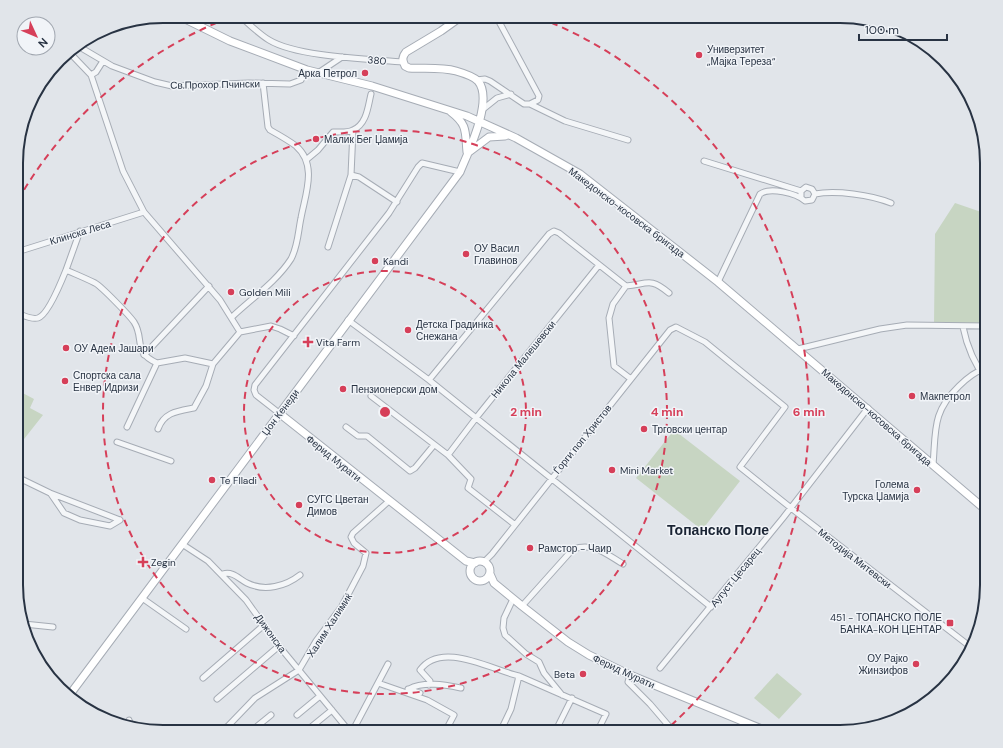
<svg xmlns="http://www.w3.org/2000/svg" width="1003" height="748" viewBox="0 0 1003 748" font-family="'DM Sans',sans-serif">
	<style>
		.green { fill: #c7d5c2 }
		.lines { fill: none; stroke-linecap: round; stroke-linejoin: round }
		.street-casing { stroke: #a6acb5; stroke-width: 7 }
		.secondary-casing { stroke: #a6acb5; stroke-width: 9 }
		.street { stroke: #f4f6f8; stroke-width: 5 }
		.secondary { stroke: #fff; stroke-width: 7 }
		.ring { fill: none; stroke: #d63f59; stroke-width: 2; stroke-dasharray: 7 5 }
		.poi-dot { fill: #d63f59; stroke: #f1f4f8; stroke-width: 1.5 }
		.labels { text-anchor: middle; stroke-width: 3; stroke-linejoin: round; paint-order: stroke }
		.poi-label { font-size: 10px; fill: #283343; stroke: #f1f4f8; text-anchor: start }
		.street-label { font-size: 10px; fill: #283343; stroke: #f1f4f8 }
		.district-label { font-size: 14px; font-weight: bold; fill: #1a2434; stroke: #f1f4f8 }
		.rim { fill: none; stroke: #283343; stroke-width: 2 }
		.centre { fill: #d63f59; stroke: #f1f4f8; stroke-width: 2 }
		.ring-label { font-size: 12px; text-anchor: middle; font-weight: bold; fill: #d63f59; stroke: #f1f4f8; stroke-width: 3; stroke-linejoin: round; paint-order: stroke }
	</style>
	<rect width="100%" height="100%" fill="#e1e5ea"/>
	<!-- green -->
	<path class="green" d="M955 203 987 214V326L934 325 935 234Z
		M17 390 34 399 30 408 43 415 17 448Z
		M674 430 740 481 702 530 636 478Z
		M777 673 802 694 779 719 754 698Z"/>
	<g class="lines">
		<!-- street casing -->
		<g class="street-casing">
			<path id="street" d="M240 16C249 24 259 34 269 40 297 57 369 59 403 62
				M496 16 539 96 538 100 530 104
				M78 46 112 66 155 82 172 86 249 83 290 84 301 80 307 70
				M68 51 91 75 123 171 144 212 220 300 240 332
				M318 73 342 57
				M91 75 96 72 103 61
				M476 80 485 79 490 81 524 104H530L565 121 628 140
				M482 110 497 98 511 94
				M306 160 318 150 333 132C339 132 348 133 353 130 367 124 368 106 371 94
				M704 161 801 191
				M351 175 359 177 397 202
				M815 194C836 190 871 195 891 203
				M328 247 351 175 353 130
				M17 252 144 212
				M66 270 80 231
				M718 282 760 194C770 187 796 193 805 201L812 200 815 194 812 189 806 187 801 191V197
				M17 313C23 315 31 320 38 318 48 315 62 280 66 270 75 274 85 278 95 283 102 287 129 315 134 322 145 339 132 352 157 363L127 427
				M232 317C251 299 277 281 291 259 298 246 298 232 301 218 305 195 318 165 296 146 288 140 279 135 270 130L268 127 263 83
				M348 320 429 380 711 607
				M963 327C967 347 975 365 987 381
				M798 349 880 329 907 325 987 326
				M144 355 209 286
				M157 363 185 358 213 364
				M631 379 614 366 609 318 613 304 626 286C648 284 650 277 669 293
				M429 380 549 234 554 231 559 233 626 286
				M371 396 448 455 471 479 468 488 514 524
				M279 413 256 395 254 390 255 385 389 213 418 167 422 163 460 172
				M346 427 358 436H367L410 471 415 468 434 445
				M158 429C164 412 178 411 194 408L206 386 213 364 240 332 271 326 280 329 294 336
				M117 442 171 461
				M448 455 476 418 599 265
				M933 465C936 430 932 412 959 386 967 378 977 371 987 367
				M17 477 50 493 120 520
				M51 494 64 513 80 520 110 526 120 520
				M182 544 208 561 246 600 279 646 350 732
				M484 562 492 554 670 330 676 327 705 342 785 407 740 467 791 508 972 648
				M223 574C233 571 239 579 247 583 265 592 286 586 300 575
				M142 598 186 629
				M513 599 504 618 503 628 505 635 526 654 539 662 544 673 562 695
				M522 606 573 549C594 542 606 554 623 564
				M24 624 53 627
				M660 668 783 518 868 408
				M630 675 628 682 650 704 674 732
				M203 678 264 625
				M378 683 427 700 454 715 445 732
				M429 685 430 681 420 670C441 640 492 670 519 676L606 714 597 732
				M408 689 420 693
				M409 689C424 681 445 685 461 688
				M217 699 279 646
				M297 715 320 696
				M129 720 131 726
				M228 726 233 732
				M218 732 228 726 255 698 299 670 316 641 342 606 363 566 366 553 354 543 351 537 353 533 389 501
				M250 732 271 715
				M305 732 332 710
				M352 732 388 664
				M500 732 511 709 519 676
				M555 732 572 698"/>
		</g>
		<!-- secondary casing -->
		<g class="secondary-casing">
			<path id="secondary" d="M179 16 230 41 307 70 372 86 467 116 516 138 580 174 718 282 987 511
				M451 112C468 125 465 132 467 152
				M469 152 489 137 505 136
				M279 413 466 561 475 563
				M470 571a10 10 0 1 1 20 0a10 10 0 1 1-20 0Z
				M490 574 494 583 522 606 568 642 589 655 630 675 769 732
				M68 697 460 172C468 152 494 100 478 81 473 76 463 73 456 71 441 67 425 69 409 68L405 66C402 60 402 57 406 52L441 31 462 16"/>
		</g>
		<!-- street -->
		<use href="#street" class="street"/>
		<!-- secondary -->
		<use href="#secondary" class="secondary"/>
	</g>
	<!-- distance rings -->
	<g class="ring">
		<circle cx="385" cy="412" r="141"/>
		<circle cx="385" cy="412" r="282"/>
		<path d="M72 698A424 424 0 0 1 29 643M18 200A424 424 0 0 1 233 16M540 18A424 424 0 0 1 666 730"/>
	</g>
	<!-- markers -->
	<g class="poi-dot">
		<circle cx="699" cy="55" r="4"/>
		<circle cx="365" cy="73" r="4"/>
		<circle cx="316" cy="139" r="4"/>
		<circle cx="466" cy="254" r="4"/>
		<circle cx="375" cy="261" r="4"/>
		<circle cx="231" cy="292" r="4"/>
		<circle cx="408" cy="330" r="4"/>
		<path d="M306 336h4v4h4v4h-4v4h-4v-4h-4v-4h4z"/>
		<circle cx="66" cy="348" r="4"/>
		<circle cx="65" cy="381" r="4"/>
		<circle cx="343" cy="389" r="4"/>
		<circle cx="912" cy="396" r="4"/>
		<circle cx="644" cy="429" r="4"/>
		<circle cx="612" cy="470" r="4"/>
		<circle cx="212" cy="480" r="4"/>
		<circle cx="917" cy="490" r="4"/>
		<circle cx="299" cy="505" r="4"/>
		<circle cx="530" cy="548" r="4"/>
		<path d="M141 556h4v4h4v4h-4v4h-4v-4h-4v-4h4z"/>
		<rect x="946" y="619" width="8" height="8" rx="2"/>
		<circle cx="916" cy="664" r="4"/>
		<circle cx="583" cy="674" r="4"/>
	</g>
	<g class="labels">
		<!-- poi labels -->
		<g class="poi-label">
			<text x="707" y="53">Универзитет<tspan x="707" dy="12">„Мајка Тереза“</tspan></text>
			<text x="357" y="77" text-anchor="end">Арка Петрол</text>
			<text x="324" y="143">Малик Бег Џамија</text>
			<text x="474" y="252">ОУ Васил<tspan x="474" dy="12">Главинов</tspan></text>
			<text x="383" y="265">Kandi</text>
			<text x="239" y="296">Golden Mili</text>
			<text x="416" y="328">Детска Градинка<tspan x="416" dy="12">Снежана</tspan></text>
			<text x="316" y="346">Vita Farm</text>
			<text x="74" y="352">ОУ Адем Јашари</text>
			<text x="73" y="379">Спортска сала<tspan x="73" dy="12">Енвер Идризи</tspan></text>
			<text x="351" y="393">Пензионерски дом</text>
			<text x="920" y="400">Макпетрол</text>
			<text x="652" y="433">Трговски центар</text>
			<text x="620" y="474">Mini Market</text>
			<text x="220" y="484">Te Flladi</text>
			<text x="909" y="488" text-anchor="end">Голема<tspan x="909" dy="12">Турска Џамија</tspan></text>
			<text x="307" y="503">СУГС Цветан<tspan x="307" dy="12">Димов</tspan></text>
			<text x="538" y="552">Рамстор - Чаир</text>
			<text x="151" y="566">Zegin</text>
			<text x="942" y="621" text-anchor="end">451 - ТОПАНСКО ПОЛЕ<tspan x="942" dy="12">БАНКА-КОН ЦЕНТАР</tspan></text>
			<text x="908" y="662" text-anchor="end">ОУ Рајко<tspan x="908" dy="12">Жинзифов</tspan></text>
			<text x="575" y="678" text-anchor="end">Beta</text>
		</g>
		<!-- street labels -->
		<g class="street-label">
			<text transform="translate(377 60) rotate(4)" y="4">380</text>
			<text transform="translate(215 84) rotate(-1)" y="4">Св.Прохор Пчински</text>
			<text transform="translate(627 212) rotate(37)" y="4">Македонско-косовска бригада</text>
			<text transform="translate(80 232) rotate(-17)" y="4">Клинска Леса</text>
			<text transform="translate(523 359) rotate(-51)" y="4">Никола Малешевски</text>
			<text transform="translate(280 412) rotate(-53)" y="4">Џон Кенеди</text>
			<text transform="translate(877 417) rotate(41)" y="4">Македонско-косовска бригада</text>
			<text transform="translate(582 439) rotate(-51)" y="4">Ѓорги поп Христов</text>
			<text transform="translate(334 458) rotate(39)" y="4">Ферид Мурати</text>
			<text transform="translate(855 558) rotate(38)" y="4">Методија Митевски</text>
			<text transform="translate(735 577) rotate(-51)" y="4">Аугуст Цесарец</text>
			<text transform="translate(329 625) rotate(-57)" y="4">Халим Халимиќ</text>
			<text transform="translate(271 633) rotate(54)" y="4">Дижонска</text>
			<text transform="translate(624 671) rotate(25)" y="4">Ферид Мурати</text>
		</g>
		<!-- district labels -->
		<g class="district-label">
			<text x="718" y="535">Топанско Поле</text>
		</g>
	</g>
	<!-- crop -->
	<path d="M0 0H1003V748H0ZM163 23H840A140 140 0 0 1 980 163V585A140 140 0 0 1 840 725H163A140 140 0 0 1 23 585V163A140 140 0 0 1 163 23Z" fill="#e1e5ea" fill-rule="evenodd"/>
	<path class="rim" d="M163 23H840A140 140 0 0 1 980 163V585A140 140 0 0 1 840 725H163A140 140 0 0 1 23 585V163A140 140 0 0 1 163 23Z"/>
	<circle cx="385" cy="412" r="6" class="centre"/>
	<g class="ring-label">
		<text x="526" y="416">2 min</text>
		<text x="667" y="416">4 min</text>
		<text x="809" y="416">6 min</text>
	</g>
	<!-- north arrow -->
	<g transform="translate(36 36) rotate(134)"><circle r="19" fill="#f1f4f8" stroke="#a1a7b0"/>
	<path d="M0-3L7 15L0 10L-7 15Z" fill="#d63f59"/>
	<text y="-6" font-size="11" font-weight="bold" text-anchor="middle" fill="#283343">N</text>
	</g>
	<!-- scale -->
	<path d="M859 34v6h88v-6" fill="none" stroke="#283343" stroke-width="2"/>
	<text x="865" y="34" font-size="12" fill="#283343" stroke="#f1f4f8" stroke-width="3" paint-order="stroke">100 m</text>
</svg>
